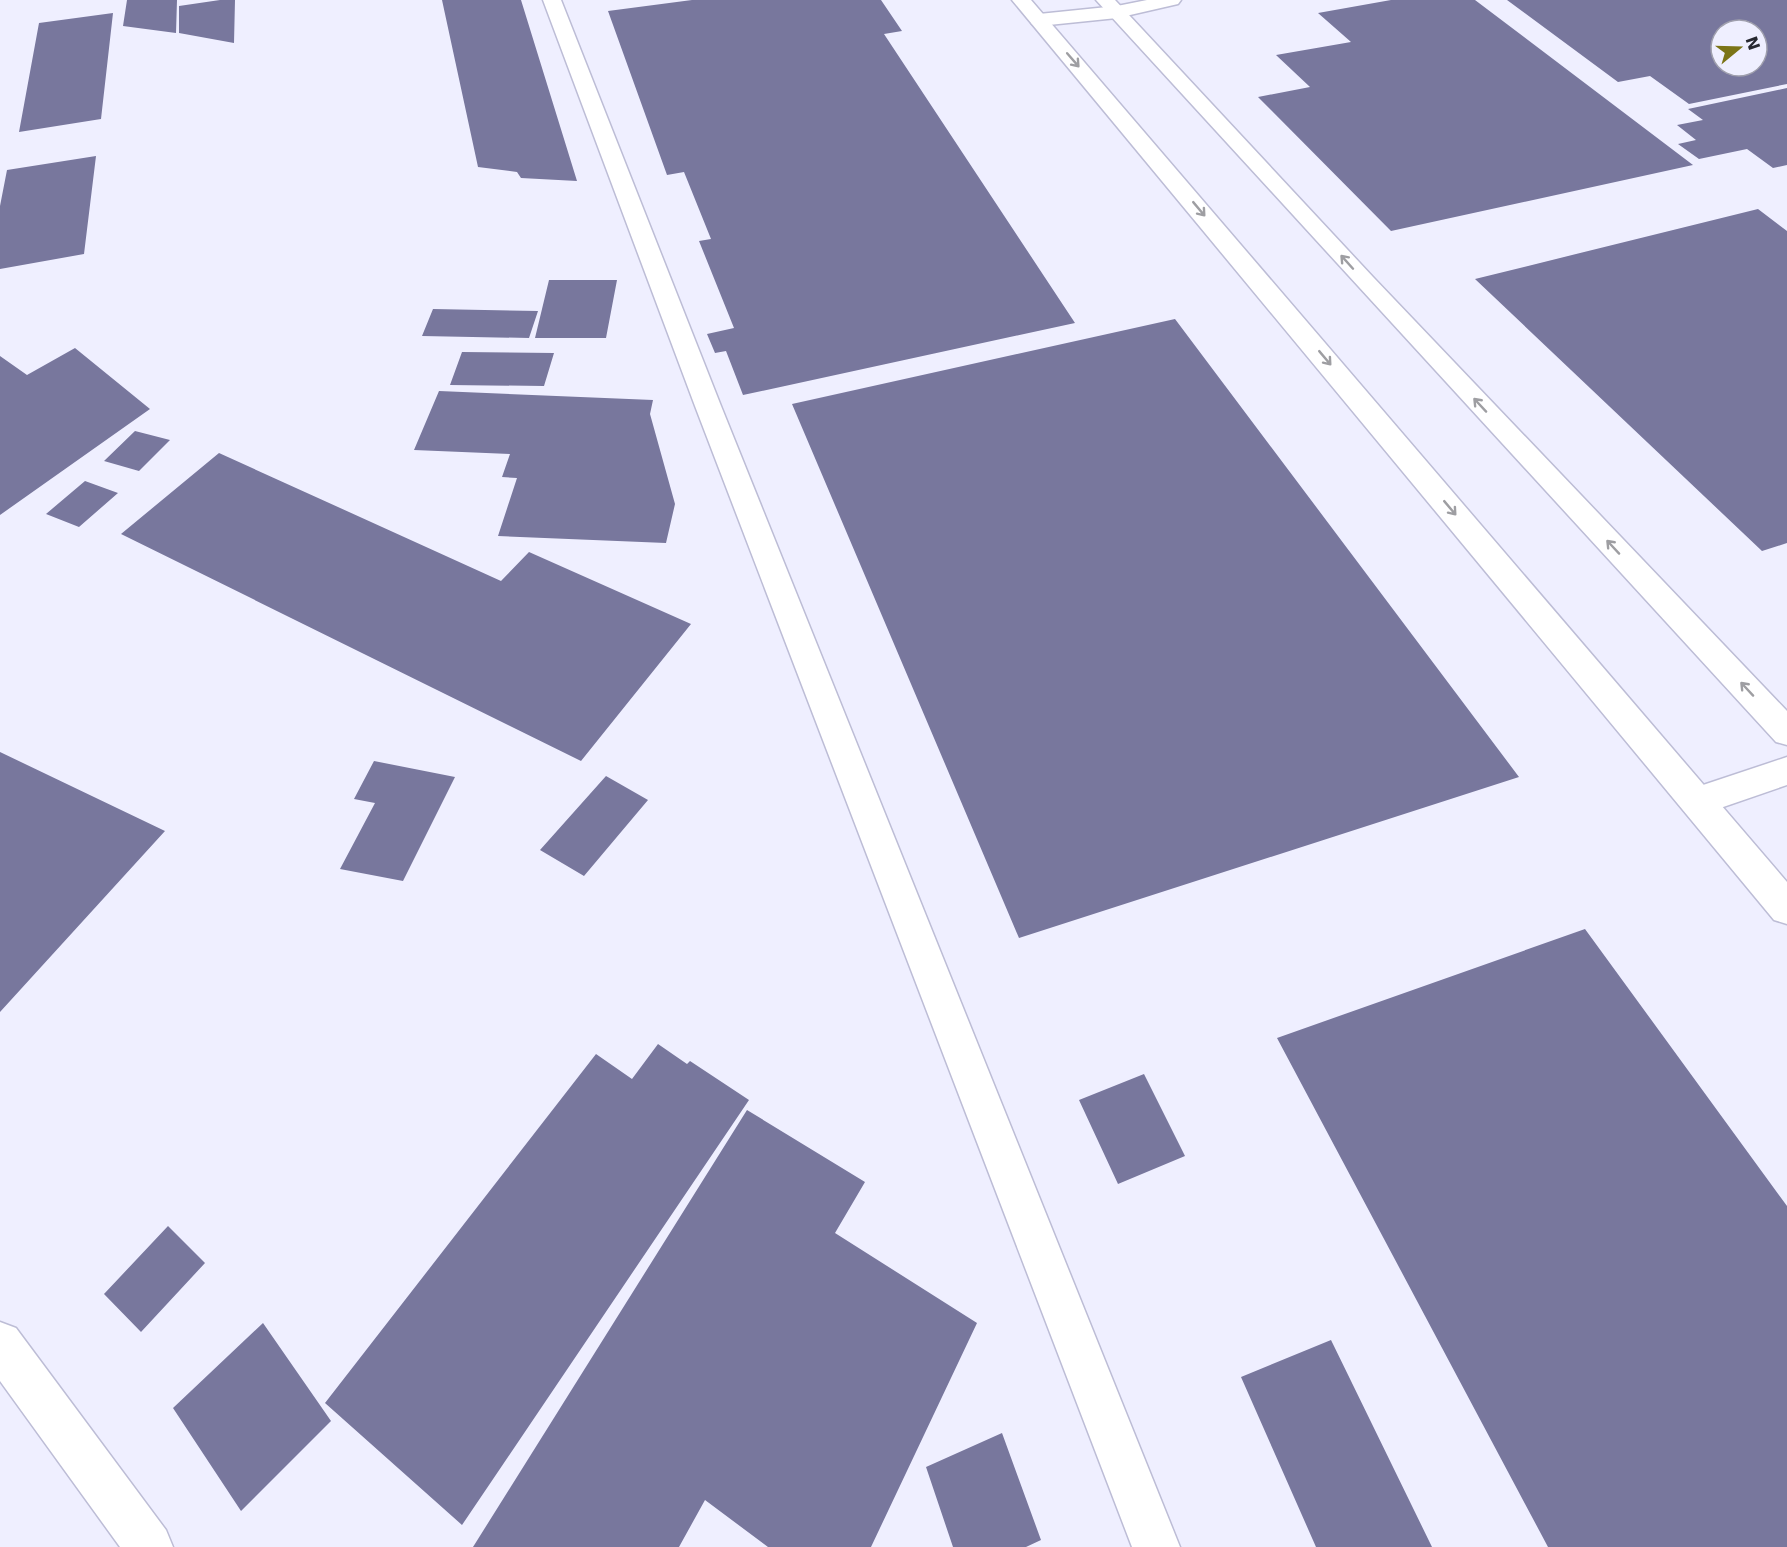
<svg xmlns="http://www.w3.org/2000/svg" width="1787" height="1547" viewBox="0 0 1787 1547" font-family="'DejaVu Sans',sans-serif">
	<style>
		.building { fill: #78779d; fill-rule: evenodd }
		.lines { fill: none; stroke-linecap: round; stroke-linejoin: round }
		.minor-casing { stroke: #bdbdd6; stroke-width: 3 }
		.tertiary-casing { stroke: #bdbdd6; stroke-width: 3 }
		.minor { fill: #fff; fill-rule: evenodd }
		.tertiary { fill: #fff; fill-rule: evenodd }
		.oneway { stroke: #9e9ea2 }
	</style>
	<rect width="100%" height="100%" fill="#efefff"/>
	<!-- building -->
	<path class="building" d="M127 0H177L176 33 123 26Z
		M220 0H235L234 43 179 33V6Z
		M442 0H521L577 181 521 178 517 172 478 167Z
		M692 0H881L902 31 884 34 1075 323 743 395 726 351 715 353 707 334 734 328 699 241 711 239 684 172 667 175 608 11Z
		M1391 0H1475L1693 165 1391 231 1258 97 1310 87 1276 55 1351 42 1318 13Z
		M1507 0H1787V84L1689 104 1650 76 1618 82ZM1721 30H1757V66H1721Z
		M113 13 101 119 19 132 39 23Z
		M1787 88V165L1773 168 1747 149 1699 159 1678 144 1696 140 1677 125 1703 120 1688 109Z
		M96 156 84 254 0 269V206L7 170Z
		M1758 209 1787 231V543L1762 551 1475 279Z
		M549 280H617L606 338H535Z
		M433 309 538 311 529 338 422 336Z
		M1175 319 1519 777 1019 938 792 404Z
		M75 348 150 409 0 515V356L27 375Z
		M462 352 554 353 544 386 450 385Z
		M439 391 653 400 650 414 675 504 666 543 498 536 517 478 502 477 510 454 414 450Z
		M135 431 170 440 139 471 104 461Z
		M219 453 501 581 529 552 691 624 581 761 121 534Z
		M85 481 118 493 79 527 46 514Z
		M0 752 165 831 0 1012Z
		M374 761 455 777 403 881 340 869 375 803 354 799Z
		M606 776 648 800 584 876 540 850Z
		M1585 929 1787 1206V1547H1548L1277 1038Z
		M658 1044 687 1064 690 1061 749 1100 462 1525 325 1403 596 1054 632 1079Z
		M1144 1074 1185 1156 1118 1184 1079 1100Z
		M747 1110 865 1182 835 1233 977 1323 871 1547H768L705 1500 679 1547H473Z
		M168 1226 205 1263 141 1332 104 1294Z
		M263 1323 331 1421 241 1511 173 1408Z
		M1331 1340 1432 1547H1316L1241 1377Z
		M1002 1433 1041 1540 1026 1547H953L926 1467Z"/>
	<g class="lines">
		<!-- minor casing -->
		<g class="minor-casing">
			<path id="minor" d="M543 0H561L721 406 1180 1547H1132L695 406Z
				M1147 0H1181L1178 4 1117 18 1039 26 1032 24 1030 20 1032 16 1039 14 1117 6Z
				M1787 757V785L1697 816 1685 811 1680 801 1685 791Z"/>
		</g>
		<!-- tertiary casing -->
		<g class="tertiary-casing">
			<path id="tertiary" d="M1012 0H1031L1787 882V924L1774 920Z
				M1096 0H1115L1373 277 1787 711V745L1776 742Z
				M0 1322 16 1328 166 1530 173 1547H120L0 1381Z"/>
		</g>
		<!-- minor -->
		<use href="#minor" class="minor"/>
		<!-- tertiary -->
		<use href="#tertiary" class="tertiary"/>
	</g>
	<!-- one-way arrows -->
	<defs><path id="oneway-shaft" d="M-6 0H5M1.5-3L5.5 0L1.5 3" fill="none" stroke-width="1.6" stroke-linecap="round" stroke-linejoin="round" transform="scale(1.5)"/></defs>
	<g class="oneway">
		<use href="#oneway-shaft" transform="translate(1073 60) rotate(49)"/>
		<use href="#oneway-shaft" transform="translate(1199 209) rotate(50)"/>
		<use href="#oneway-shaft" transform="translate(1347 262) rotate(-132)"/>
		<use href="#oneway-shaft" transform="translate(1325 358) rotate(50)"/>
		<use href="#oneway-shaft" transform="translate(1480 405) rotate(-133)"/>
		<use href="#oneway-shaft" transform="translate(1450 508) rotate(50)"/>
		<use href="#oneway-shaft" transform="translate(1613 547) rotate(-133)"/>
		<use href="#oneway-shaft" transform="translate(1747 689) rotate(-133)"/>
	</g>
	<!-- north arrow -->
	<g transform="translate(1739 48) rotate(71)"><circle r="28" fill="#efefff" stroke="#9f9fad" stroke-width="1.5"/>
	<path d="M0-4.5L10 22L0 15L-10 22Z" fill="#7b7417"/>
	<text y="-9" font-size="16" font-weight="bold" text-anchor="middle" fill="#272831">N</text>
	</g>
</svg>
